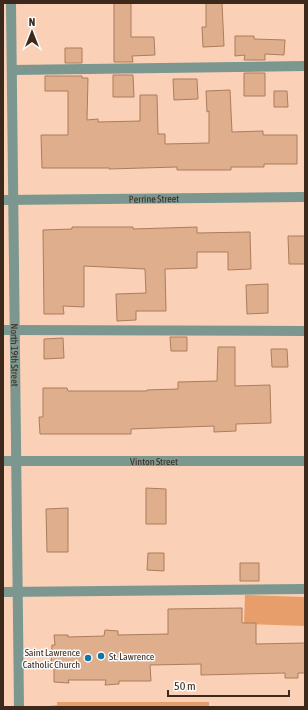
<svg xmlns="http://www.w3.org/2000/svg" width="308" height="710" viewBox="0 0 308 710" font-family="'Asap Condensed',sans-serif">
	<style>
		.green { fill: #e79e6a }
		.building { fill: #dfae8d; stroke: #ab7d5d }
		.lines { fill: none; stroke-linecap: round; stroke-linejoin: round }
		.minor { stroke: #7b978f; stroke-width: 10 }
		.poi-dot { fill: #1575a2; stroke: #fbfbfb; stroke-width: 1.5 }
		.labels { text-anchor: middle; stroke-width: 3; stroke-linejoin: round; paint-order: stroke }
		.street-label { font-size: 10px; fill: #3c291c; stroke: #fbfbfb }
		.poi-label { font-size: 10px; fill: #3c291c; stroke: #fbfbfb; text-anchor: end }
	</style>
	<rect width="100%" height="100%" fill="#fad1b6"/>
	<!-- green -->
	<path class="green" d="M245 595 305 597V626L244 624Z
		M57 702H209V707H43L57 705Z"/>
	<!-- building -->
	<path class="building" d="M114 3H131V37H154L155 55 132 56 133 62H114Z
		M206 3H222L224 46 203 47 202 27H206Z
		M235 36H254V39L285 40 284 55 265 54V60H244L245 55 235 56Z
		M65 48H82V63H65Z
		M244 73H265V96H244Z
		M113 75H133L134 97H113Z
		M45 76H82V78H88L87 120 98 119V122L140 121V95H157L158 134H165V144L209 143V111L207 112 206 91 230 90 232 132 263 131V135H297V164H264V167H231V170H177V167L109 169V168H42L41 135H68V91H45Z
		M173 79H197L198 99 174 100Z
		M274 91H287L288 107H274Z
		M72 227H133V229L197 227V233L250 232 251 269 228 270V252H197V268L165 269 166 311H136V320L117 321 116 294 146 293 145 269 84 266V307L63 306 64 314H44L43 230 72 229Z
		M288 236H305V264H289Z
		M268 284V313L247 314 246 285Z
		M170 337H187V351H171Z
		M63 338 64 358 44 359V339Z
		M218 347H235V386L270 385 271 423 236 424V431L214 432V426L131 429V434H40L39 417H43V388H67L68 391H147V390L178 389V382L217 381Z
		M271 349H287L288 367H272Z
		M146 488 166 489V524H146Z
		M68 508V552H47L46 509Z
		M148 553H164V571L147 570Z
		M240 563H259V581H240Z
		M242 608V623H256V644L305 643V673H298V678H285V673L201 675V664L150 665 151 681H119V684L105 685 106 680H68L69 683 54 682V669L51 668 52 645H55L54 635H68V637L104 636 105 630 118 631V635L168 634V609Z"/>
	<g class="lines">
		<!-- minor -->
		<g class="minor">
			<path id="s1" d="M11 3 19 707"/>
			<path d="M12 70 305 66"/>
			<path id="s2" d="M3 200 305 197"/>
			<path d="M3 330 305 331"/>
			<path id="s3" d="M3 461H305"/>
			<path d="M3 592 305 589"/>
		</g>
	</g>
	<!-- markers -->
	<g class="poi-dot">
		<circle cx="101" cy="656" r="4"/>
		<circle cx="88" cy="658" r="4"/>
	</g>
	<g class="labels">
		<!-- street labels -->
		<g class="street-label">
			<text dy="4" stroke="none"><textPath href="#s2" startOffset="151">Perrine Street</textPath></text>
			<text dy="4" stroke="none"><textPath href="#s1" startOffset="352">North 19th Street</textPath></text>
			<text dy="4" stroke="none"><textPath href="#s3" startOffset="151">Vinton Street</textPath></text>
		</g>
		<!-- poi labels -->
		<g class="poi-label">
			<text x="80" y="656">Saint Lawrence<tspan x="80" dy="12">Catholic Church</tspan></text>
			<text x="109" y="660" text-anchor="start">St. Lawrence</text>
		</g>
	</g>
	<!-- border -->
	<rect width="308" height="710" fill="none" stroke="#3c291c" stroke-width="8"/>
	<!-- north arrow -->
	<g transform="translate(32 32)" stroke="#fbfbfb" stroke-width="3" paint-order="stroke">
	<path d="M0-3L7 15L0 10L-7 15Z" fill="#3c291c"/>
	<text y="-6" font-size="11" font-weight="bold" text-anchor="middle" fill="#3c291c">N</text>
	</g>
	<!-- scale -->
	<path d="M168 690v6h121v-6" fill="none" stroke="#3c291c" stroke-width="2"/>
	<text x="174" y="690" font-size="12" fill="#3c291c" stroke="#fbfbfb" stroke-width="3" paint-order="stroke">50 m</text>
</svg>
